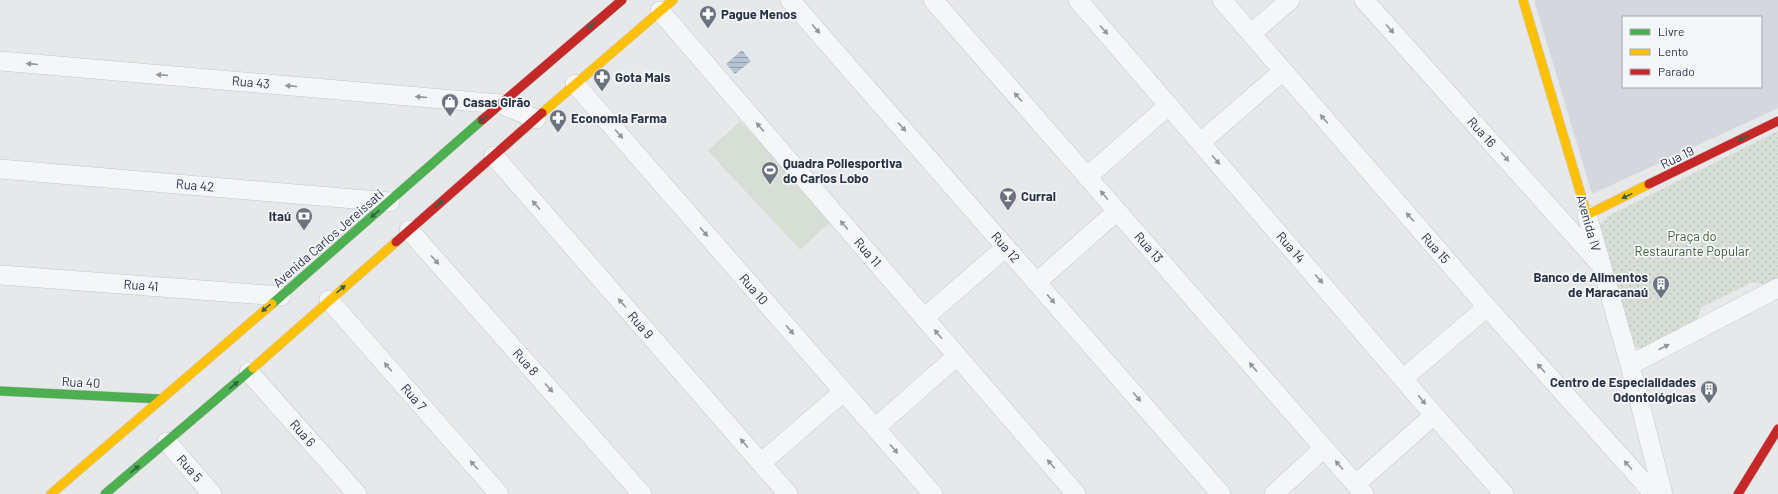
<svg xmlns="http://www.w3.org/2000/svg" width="1778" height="494" viewBox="0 0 1778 494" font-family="Barlow,sans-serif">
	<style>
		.built { fill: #d4d7dd; fill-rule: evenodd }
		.park { fill: url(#park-dots) }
		.pitch { fill: #d6ded6 }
		.water { fill: url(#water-rules) }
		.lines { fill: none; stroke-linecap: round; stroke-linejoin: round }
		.street-casing { stroke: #c4c6c8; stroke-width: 20 }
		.fast-casing { stroke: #c4c6c8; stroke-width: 10 }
		.slow-casing { stroke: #c4c6c8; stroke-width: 10 }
		.jam-casing { stroke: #c4c6c8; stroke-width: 10 }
		.street { stroke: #f5f6f7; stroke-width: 19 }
		.fast { stroke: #4caf50; stroke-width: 9 }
		.slow { stroke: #ffc107; stroke-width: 9 }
		.jam { stroke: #c62828; stroke-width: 9 }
		.oneway { fill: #375f49 }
		.oneway2 { fill: #90959e }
		.labels { text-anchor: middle; stroke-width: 3.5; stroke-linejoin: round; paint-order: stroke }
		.poi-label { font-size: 13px; font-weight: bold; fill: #2b3445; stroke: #f4f6f9; text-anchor: start }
		.street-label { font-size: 13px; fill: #2b3445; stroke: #f4f6f9 }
		.park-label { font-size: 13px; fill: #3f6138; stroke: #f4f6f9 }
	</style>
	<defs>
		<pattern id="park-dots" width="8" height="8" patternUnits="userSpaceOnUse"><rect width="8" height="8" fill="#d6ded6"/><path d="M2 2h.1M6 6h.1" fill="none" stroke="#b8bfb9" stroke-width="1.8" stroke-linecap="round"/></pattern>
		<pattern id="water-rules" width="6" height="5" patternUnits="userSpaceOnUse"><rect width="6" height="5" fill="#b4c4d5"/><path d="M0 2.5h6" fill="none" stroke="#93a0af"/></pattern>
	</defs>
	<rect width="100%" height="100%" fill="#e6e8ea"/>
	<!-- built -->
	<path class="built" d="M1534 0H1778V108L1592 194ZM1623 17H1761V87H1623Z"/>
	<!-- park -->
	<path class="park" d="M1778 131V278L1764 285 1753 282 1702 307 1696 321 1643 349 1636 347 1630 341 1599 226 1608 216Z"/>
	<!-- pitch -->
	<path class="pitch" d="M740 121 832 220 800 250 708 151Z"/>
	<!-- water -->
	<path class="water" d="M742 50 751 61 735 74 726 64Z"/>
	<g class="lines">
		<!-- street casing -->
		<g class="street-casing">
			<path id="street" d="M790 0 1221 494
				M933 0 1364 494
				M1078 0 1434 415 1504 494
				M1222 0 1487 307 1654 494
				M1364 0 1600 264
				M660 11 1076 494
				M1251 34 1290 0
				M0 61 501 104 536 119
				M575 84 933 494
				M1201 142 1283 71
				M494 156 788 494
				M0 169 390 202
				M1088 176 1169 105
				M1587 215 1630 365 1663 494
				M409 230 642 494
				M0 275 281 296
				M1037 282 1117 211
				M329 300 499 494
				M924 318 1006 247
				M1630 365 1778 288
				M249 372 357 494
				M1404 378 1487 307
				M875 428 957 356
				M167 442 212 494
				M761 463 843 392
				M1356 484 1434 415
				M1274 494 1324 448"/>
		</g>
		<!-- fast casing -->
		<g class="fast-casing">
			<path id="fast" d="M272 304 482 120
				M0 391 161 399
				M105 494 253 368"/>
		</g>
		<!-- slow casing -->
		<g class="slow-casing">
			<path id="slow" d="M1523 0 1587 215 1649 184
				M542 113 673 0
				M253 368 396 242
				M51 494 272 304"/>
		</g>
		<!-- jam casing -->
		<g class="jam-casing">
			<path id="jam" d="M482 120 622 0
				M1649 184 1778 121
				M396 242 542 113
				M1738 494 1778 429"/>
		</g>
		<!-- street -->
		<use href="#street" class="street"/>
		<!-- fast -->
		<use href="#fast" class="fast"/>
		<!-- slow -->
		<use href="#slow" class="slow"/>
		<!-- jam -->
		<use href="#jam" class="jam"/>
	</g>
	<!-- one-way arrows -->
	<defs><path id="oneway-solid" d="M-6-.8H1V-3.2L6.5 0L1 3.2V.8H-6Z"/></defs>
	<g class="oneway">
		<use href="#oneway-solid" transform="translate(592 25) rotate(140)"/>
		<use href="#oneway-solid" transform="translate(483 119) rotate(139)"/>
		<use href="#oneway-solid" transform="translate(1743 138) rotate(154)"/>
		<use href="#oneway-solid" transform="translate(1627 196) rotate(154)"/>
		<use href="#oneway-solid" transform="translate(439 204) rotate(-41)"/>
		<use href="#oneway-solid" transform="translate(375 214) rotate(139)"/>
		<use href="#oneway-solid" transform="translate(341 289) rotate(-41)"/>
		<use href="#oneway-solid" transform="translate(266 308) rotate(139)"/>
		<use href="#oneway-solid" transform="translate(234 385) rotate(-41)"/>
		<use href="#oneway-solid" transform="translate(135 469) rotate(-39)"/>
	</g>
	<g class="oneway2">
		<use href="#oneway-solid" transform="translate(816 29) rotate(49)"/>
		<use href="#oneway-solid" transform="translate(1390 29) rotate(48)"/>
		<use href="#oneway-solid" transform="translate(1104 30) rotate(49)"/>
		<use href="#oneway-solid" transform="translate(32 64) rotate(-175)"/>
		<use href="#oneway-solid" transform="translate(162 75) rotate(-175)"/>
		<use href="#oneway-solid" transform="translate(291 86) rotate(-175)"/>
		<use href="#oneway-solid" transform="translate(421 97) rotate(-175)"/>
		<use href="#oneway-solid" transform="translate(1018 97) rotate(-131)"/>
		<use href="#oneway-solid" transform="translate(1324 119) rotate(-131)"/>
		<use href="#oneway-solid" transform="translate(760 127) rotate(-131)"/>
		<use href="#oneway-solid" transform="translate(902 127) rotate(49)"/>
		<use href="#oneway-solid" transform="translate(619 134) rotate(49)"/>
		<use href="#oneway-solid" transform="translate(1505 157) rotate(48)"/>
		<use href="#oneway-solid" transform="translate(1216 160) rotate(49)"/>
		<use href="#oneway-solid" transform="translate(1104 195) rotate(-130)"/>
		<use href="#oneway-solid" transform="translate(536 205) rotate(-131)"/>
		<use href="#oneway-solid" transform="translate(1410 217) rotate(-131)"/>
		<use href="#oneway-solid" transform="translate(844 225) rotate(-131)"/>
		<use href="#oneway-solid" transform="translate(704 232) rotate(49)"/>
		<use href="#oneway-solid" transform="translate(435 260) rotate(48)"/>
		<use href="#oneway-solid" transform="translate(1319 279) rotate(49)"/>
		<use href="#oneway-solid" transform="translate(1051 299) rotate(49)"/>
		<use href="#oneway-solid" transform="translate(622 303) rotate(-131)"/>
		<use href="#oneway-solid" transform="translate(790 330) rotate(49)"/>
		<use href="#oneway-solid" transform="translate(938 334) rotate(-131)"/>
		<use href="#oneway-solid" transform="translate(1664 347) rotate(-27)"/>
		<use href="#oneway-solid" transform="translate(388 367) rotate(-131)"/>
		<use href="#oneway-solid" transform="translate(1253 367) rotate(-131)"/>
		<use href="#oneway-solid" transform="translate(1541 368) rotate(-132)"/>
		<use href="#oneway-solid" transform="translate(549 388) rotate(48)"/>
		<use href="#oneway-solid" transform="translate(1137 397) rotate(49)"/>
		<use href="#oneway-solid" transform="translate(1422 400) rotate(51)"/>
		<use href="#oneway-solid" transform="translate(744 443) rotate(-131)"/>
		<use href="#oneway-solid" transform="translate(894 449) rotate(49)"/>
		<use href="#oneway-solid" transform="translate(1051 464) rotate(-131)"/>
		<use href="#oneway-solid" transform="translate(474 465) rotate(-131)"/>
		<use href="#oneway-solid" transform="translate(1339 465) rotate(-131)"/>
		<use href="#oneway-solid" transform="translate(1628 465) rotate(-132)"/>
	</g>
	<!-- icons -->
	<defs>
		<g id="pharmacy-pin" transform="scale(0.9)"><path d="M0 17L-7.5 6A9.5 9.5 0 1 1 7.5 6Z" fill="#6c737f" stroke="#f4f6f9"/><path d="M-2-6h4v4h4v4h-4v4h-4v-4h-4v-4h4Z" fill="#fff"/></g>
		<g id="shop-pin" transform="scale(0.9)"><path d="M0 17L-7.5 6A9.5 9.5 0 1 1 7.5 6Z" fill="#6c737f" stroke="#f4f6f9"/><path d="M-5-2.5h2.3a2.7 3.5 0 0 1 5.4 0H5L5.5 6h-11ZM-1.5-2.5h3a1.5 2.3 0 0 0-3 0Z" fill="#fff"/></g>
		<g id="stadium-pin" transform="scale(0.9)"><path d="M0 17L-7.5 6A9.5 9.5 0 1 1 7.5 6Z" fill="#6c737f" stroke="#f4f6f9"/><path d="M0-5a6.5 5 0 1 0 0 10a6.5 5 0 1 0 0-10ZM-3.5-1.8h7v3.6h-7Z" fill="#fff"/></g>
		<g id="bar-pin" transform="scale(0.9)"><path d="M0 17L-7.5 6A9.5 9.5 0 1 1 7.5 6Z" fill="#6c737f" stroke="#f4f6f9"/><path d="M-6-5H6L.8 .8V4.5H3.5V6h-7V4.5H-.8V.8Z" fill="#fff"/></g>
		<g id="bank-pin" transform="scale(0.9)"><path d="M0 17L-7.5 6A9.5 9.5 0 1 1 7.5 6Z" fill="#6c737f" stroke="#f4f6f9"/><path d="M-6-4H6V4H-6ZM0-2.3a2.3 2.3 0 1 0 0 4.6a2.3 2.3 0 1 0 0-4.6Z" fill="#fff"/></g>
		<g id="building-pin" transform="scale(0.9)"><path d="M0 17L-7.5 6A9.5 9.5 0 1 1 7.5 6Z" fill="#6c737f" stroke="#f4f6f9"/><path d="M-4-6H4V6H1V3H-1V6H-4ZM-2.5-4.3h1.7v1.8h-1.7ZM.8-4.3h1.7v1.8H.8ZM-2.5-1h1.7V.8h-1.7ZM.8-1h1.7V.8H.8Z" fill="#fff"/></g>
	</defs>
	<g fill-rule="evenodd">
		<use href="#pharmacy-pin" x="708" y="14"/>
		<use href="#pharmacy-pin" x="602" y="77"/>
		<use href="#shop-pin" x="450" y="102"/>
		<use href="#pharmacy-pin" x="558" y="118"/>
		<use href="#stadium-pin" x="770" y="170"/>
		<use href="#bar-pin" x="1008" y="196"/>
		<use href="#bank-pin" x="304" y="216"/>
		<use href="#building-pin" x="1661" y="284"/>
		<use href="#building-pin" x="1709" y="389"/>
	</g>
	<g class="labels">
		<!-- poi labels -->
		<g class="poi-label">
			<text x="721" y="19">Pague Menos</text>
			<text x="615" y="82">Gota Mais</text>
			<text x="463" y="107">Casas Girão</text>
			<text x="571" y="123">Economia Farma</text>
			<text x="783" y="168">Quadra Poliesportiva<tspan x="783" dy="15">do Carlos Lobo</tspan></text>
			<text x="1021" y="201">Curral</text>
			<text x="291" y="221" text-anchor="end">Itaú</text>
			<text x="1648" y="282" text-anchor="end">Banco de Alimentos<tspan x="1648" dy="15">de Maracanaú</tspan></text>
			<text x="1696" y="387" text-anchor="end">Centro de Especialidades<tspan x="1696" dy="15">Odontológicas</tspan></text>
		</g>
		<!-- street labels -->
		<g class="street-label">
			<text transform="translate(251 82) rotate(5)" y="5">Rua 43</text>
			<text transform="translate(1482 132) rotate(48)" y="5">Rua 16</text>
			<text transform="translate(1677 157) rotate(-26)" y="5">Rua 19</text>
			<text transform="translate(195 185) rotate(5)" y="5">Rua 42</text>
			<text transform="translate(1589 223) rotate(74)" y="5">Avenida IV</text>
			<text transform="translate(328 238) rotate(-41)" y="5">Avenida Carlos Jereissati</text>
			<text transform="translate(1006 247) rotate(49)" y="5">Rua 12</text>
			<text transform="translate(1149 247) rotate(49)" y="5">Rua 13</text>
			<text transform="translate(1291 247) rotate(49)" y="5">Rua 14</text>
			<text transform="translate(1436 248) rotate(49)" y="5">Rua 15</text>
			<text transform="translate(868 252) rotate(49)" y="5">Rua 11</text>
			<text transform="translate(141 285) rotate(4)" y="5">Rua 41</text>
			<text transform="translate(754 289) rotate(49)" y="5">Rua 10</text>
			<text transform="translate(641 325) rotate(49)" y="5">Rua 9</text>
			<text transform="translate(526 362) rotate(48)" y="5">Rua 8</text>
			<text transform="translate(81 382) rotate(3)" y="5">Rua 40</text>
			<text transform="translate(414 397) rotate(49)" y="5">Rua 7</text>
			<text transform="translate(303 433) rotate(49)" y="5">Rua 6</text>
			<text transform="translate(190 468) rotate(49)" y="5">Rua 5</text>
		</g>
		<!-- park labels -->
		<g class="park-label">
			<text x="1692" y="241">Praça do<tspan x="1692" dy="15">Restaurante Popular</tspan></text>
		</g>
	</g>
	<!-- legend -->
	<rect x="1622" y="16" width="140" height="72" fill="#f4f6f9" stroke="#a4a8b1"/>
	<rect x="1630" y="29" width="20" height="6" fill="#4caf50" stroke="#a4a8b1"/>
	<text x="1658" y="36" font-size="12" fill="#2b3445">Livre</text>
	<rect x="1630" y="49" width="20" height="6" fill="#ffc107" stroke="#a4a8b1"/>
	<text x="1658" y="56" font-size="12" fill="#2b3445">Lento</text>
	<rect x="1630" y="69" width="20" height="6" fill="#c62828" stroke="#a4a8b1"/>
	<text x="1658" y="76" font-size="12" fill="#2b3445">Parado</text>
</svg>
